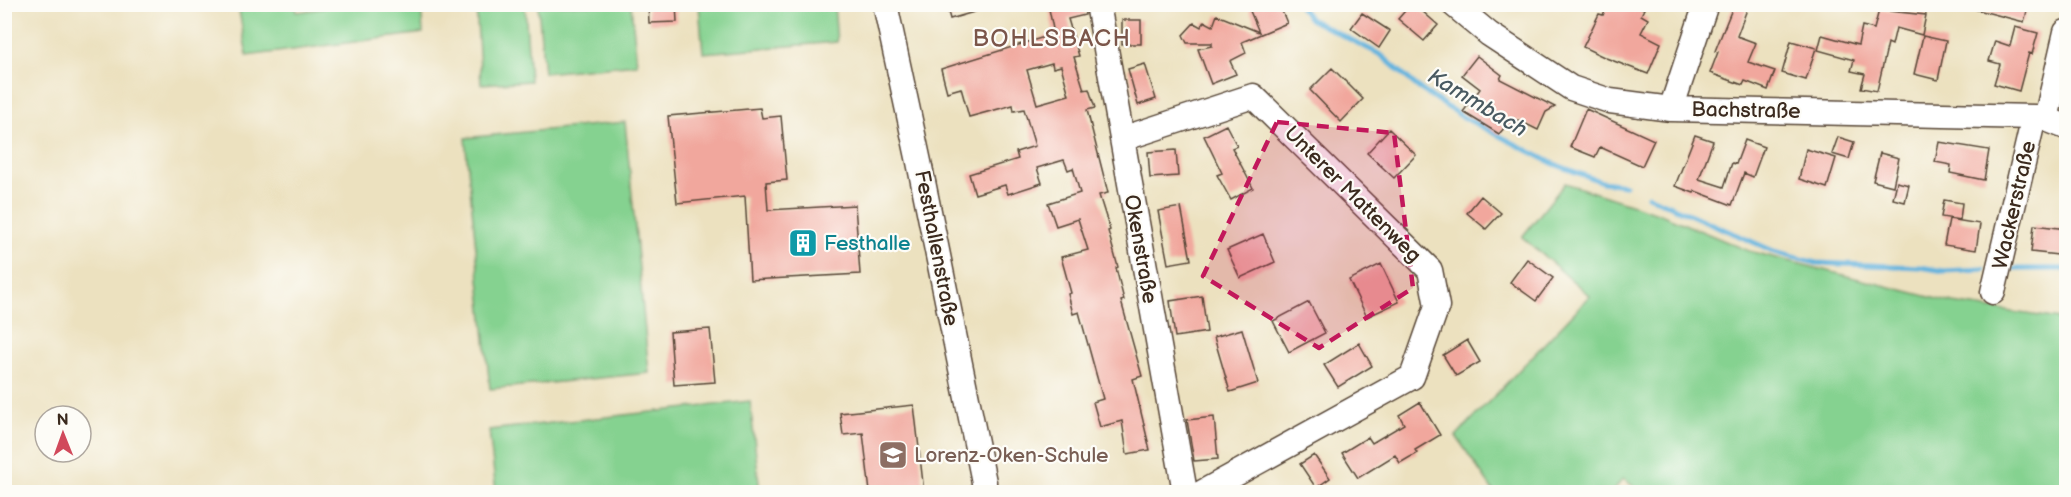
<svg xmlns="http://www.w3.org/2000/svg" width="2071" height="497" viewBox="0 0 2071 497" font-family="'Balsamiq Sans',sans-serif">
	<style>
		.green { fill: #85d290; stroke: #607e57; stroke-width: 1.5 }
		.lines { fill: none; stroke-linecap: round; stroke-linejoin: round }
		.stream { stroke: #63b4de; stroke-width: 5 }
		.building { fill: #f1a79d; fill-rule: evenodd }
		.minor-casing { stroke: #564536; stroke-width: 27 }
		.minor { stroke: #fff; stroke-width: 24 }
		.marked { fill: #c2185b; fill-opacity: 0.2; stroke: #c2185b; stroke-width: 4.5; stroke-dasharray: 12 8; stroke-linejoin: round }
		.labels { text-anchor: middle; stroke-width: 4.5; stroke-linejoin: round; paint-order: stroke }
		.street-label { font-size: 21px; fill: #3b2a1e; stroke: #fdfcf7 }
		.culture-label { font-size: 21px; fill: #0d838f; stroke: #fdfcf7; text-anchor: start }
		.education-label { font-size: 21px; fill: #785e54; stroke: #fdfcf7; text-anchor: start }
		.water-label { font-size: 22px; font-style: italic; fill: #495a61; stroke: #fdfcf7 }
		.quarter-label { font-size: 24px; letter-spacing: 1.5px; fill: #7b564a; stroke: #fdfcf7 }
	</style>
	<rect width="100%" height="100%" fill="#fdfcf7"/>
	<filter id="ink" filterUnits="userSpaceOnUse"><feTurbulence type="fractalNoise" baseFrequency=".0167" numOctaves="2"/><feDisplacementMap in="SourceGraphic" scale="12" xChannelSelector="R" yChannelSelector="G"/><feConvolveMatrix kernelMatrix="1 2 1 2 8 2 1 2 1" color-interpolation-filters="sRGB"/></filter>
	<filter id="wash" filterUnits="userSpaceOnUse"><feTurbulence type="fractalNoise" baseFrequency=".008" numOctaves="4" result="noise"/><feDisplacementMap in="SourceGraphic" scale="24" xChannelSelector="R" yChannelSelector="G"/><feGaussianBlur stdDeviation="1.35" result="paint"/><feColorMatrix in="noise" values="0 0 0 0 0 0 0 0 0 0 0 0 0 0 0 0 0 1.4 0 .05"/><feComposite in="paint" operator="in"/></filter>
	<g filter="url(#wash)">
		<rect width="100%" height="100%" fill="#ece1bf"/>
		<!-- green -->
		<path class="green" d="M238 5H295L297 12 324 8V5H421L423 33 247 56Z
			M476 5H525L530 81 481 84Z
			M538 5H631L637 64 544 73Z
			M699 5H834L837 42 703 53Z
			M625 122 649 373 490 389 465 138Z
			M1565 183 1658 213 1749 251 1953 303 2066 320V492H1642L1623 479 1612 492H1494L1456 436 1590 296 1522 237Z
			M750 401 760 492H496L489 430Z"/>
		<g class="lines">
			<!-- stream -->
			<path class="stream" d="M1298 4 1310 19 1381 55 1420 89 1461 116 1554 164 1602 182 1625 185
				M1648 196 1778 253 1816 263 1920 267 1944 271 1984 269
				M2015 269H2066"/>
		</g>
		<g id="blocks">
			<!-- building -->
			<path class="building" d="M648 4H676L677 22 649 23Z
				M946 4H987L988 8 950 19Z
				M1048 4H1084L1085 15 1068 19 1079 56 1074 57 1084 90 1089 89 1095 108 1087 110 1108 193 1099 195 1110 230 1108 231 1118 267 1116 268 1124 300 1121 301 1142 376 1133 379 1150 450 1127 454 1122 421 1100 427 1093 402 1103 399 1079 312 1073 314 1068 294 1071 293 1061 257 1088 250 1078 219 1056 226 1048 203 1080 193 1073 168 1068 170 1064 160 1037 168 1042 183 1008 194 1005 185 975 194 969 174 1018 159 1016 152 1035 146 1024 109 1014 111 1013 105 969 117 961 88 947 92 941 69 1054 34ZM1052 63 1053 68 1061 66 1069 95 1037 104 1027 70Z
				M1247 4H1279L1287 23 1242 42 1246 53 1230 61 1236 74 1211 84 1198 49 1212 46V43H1187L1183 35 1194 23 1201 27 1204 21 1213 26 1217 15 1259 32Z
				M1411 4H1414L1438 25 1424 41 1398 19Z
				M1608 4H1635L1644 9 1641 15 1648 19 1641 33 1661 43 1648 74 1606 58 1583 47 1599 14 1603 15Z
				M1734 4H1749L1737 36 1756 43 1748 62 1775 71 1768 90 1745 81 1743 85 1710 73 1718 52 1715 51Z
				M1975 4H2029L2024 22 1974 9Z
				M1879 10 1926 15 1922 35 1896 28 1892 45 1888 43 1877 91 1861 88 1865 74 1851 71 1854 60 1818 50 1822 35 1858 45 1862 26 1874 29Z
				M1362 13 1390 31 1379 48 1351 28Z
				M1122 20H1141V44H1122Z
				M2015 27 2038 33 2032 54 2029 53 2019 91 1994 84 2000 64 1989 61 1995 41 2010 46Z
				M1923 36 1946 41 1938 80 1914 74Z
				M1791 41 1816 48 1806 80 1782 73Z
				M1477 56 1502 75 1500 79 1555 107 1546 112 1538 130 1518 120 1513 130 1506 126 1499 134 1463 112 1480 89 1462 75Z
				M1145 64 1156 99 1138 105 1128 69Z
				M1332 68 1363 99 1341 122 1310 90Z
				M760 108 762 118 781 116 787 180 766 182 768 210 855 205 860 274 750 280 745 196 677 203 668 116Z
				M1586 109 1654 140 1642 166 1600 147 1595 157 1570 147Z
				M1226 125 1237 146 1232 148 1253 188 1231 200 1217 175 1222 173 1204 136Z
				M1389 129 1416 155 1394 178 1367 153Z
				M1695 135 1713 141 1699 179 1724 187 1732 163 1736 164 1745 140 1764 147 1753 177 1744 173 1732 205 1695 191 1694 193 1675 186Z
				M1838 137 1854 142 1849 159 1832 154Z
				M1939 142 1989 150 1984 180 1950 173 1951 165 1935 162Z
				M1806 149 1836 158 1827 188 1799 179Z
				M1176 150 1178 176 1150 178 1148 152Z
				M1880 153 1899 158 1893 186 1873 181Z
				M1897 182 1909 185 1905 202 1893 199Z
				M1481 196 1501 213 1486 229 1467 213Z
				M1944 200 1962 203 1960 220 1941 217Z
				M1181 207 1191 260 1168 264 1158 211Z
				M1949 219 1980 224 1976 250 1944 245Z
				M2034 225 2067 229V256L2031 252Z
				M1263 234 1275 262 1240 278 1227 250Z
				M1527 259 1553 278 1536 301 1510 282Z
				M1381 264 1399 302 1367 317 1349 280Z
				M1202 296 1207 332 1175 337 1170 301Z
				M1309 302 1325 333 1289 352 1273 321Z
				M710 329 715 382 674 385 670 332Z
				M1242 329 1258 383 1230 392 1214 337Z
				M1467 340 1480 362 1456 376 1443 355Z
				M1359 343 1372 366 1338 387 1324 365Z
				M1420 402 1440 435 1415 450 1417 453 1400 463 1395 455 1358 478 1342 453 1368 437 1372 443 1404 424 1399 415Z
				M914 405 924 492H870L863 433 843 435 840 413Z
				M1214 417 1218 459 1194 461 1187 420Z
				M1314 455 1330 478 1316 488 1300 464Z"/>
		</g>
	</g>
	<g filter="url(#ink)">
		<use href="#blocks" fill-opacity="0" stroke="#564536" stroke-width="1.5"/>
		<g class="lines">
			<!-- minor casing -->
			<g class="minor-casing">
				<path id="minor" d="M885 4 919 162 984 482V492
					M1098 4 1185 492
					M1453 4 1489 34 1571 88 1610 101 1671 109 2034 117 2046 119 2066 127
					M1671 109 1706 4
					M2046 119 2066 32
					M1122 139 1253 96 1430 270 1437 306 1412 377 1203 492
					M1993 292 2034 117"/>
			</g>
			<!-- minor -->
			<use href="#minor" class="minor"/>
		</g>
	</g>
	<!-- marked area -->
	<path class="marked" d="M1277 122 1394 133 1413 288 1319 348 1203 276Z"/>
	<!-- icons -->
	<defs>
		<g id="building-square" transform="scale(1.5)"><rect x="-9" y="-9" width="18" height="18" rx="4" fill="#0f9aa8" stroke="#fdfcf7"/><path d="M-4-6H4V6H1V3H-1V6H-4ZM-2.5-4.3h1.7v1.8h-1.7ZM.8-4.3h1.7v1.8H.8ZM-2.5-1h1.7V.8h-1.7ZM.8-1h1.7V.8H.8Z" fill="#fff"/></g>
		<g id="school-square" transform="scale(1.5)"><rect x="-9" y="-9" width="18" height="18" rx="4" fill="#8d6e63" stroke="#fdfcf7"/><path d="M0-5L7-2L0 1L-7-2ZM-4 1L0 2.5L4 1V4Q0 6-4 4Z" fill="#fff"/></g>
	</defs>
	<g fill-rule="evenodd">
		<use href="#building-square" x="803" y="243"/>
		<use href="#school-square" x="893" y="455"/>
	</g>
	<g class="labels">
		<!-- street labels -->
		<g class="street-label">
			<text transform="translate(1746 110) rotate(1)" y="7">Bachstraße</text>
			<text transform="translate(1353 194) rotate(45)" y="7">Unterer Mattenweg</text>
			<text transform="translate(2014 205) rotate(-77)" y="7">Wackerstraße</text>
			<text transform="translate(937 248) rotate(79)" y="7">Festhallenstraße</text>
			<text transform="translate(1141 249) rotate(80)" y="7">Okenstraße</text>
		</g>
		<!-- culture labels -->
		<g class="culture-label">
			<text x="824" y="250">Festhalle</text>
		</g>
		<!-- education labels -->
		<g class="education-label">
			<text x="914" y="462">Lorenz-Oken-Schule</text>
		</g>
		<!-- water labels -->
		<g class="water-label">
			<text transform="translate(1478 102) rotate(31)" y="8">Kammbach</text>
		</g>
		<!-- quarter labels -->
		<g class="quarter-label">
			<text x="1052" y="46">BOHLSBACH</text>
		</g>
	</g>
	<!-- margin -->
	<rect width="2071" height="497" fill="none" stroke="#fdfcf7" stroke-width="24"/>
	<!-- north arrow -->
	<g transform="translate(63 434) rotate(359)"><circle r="28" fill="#fdfcf7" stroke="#afa8a0" stroke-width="1.5"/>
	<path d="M0-4.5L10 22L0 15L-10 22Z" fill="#d1495b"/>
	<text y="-9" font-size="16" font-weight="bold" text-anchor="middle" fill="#3b2a1e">N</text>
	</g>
</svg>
